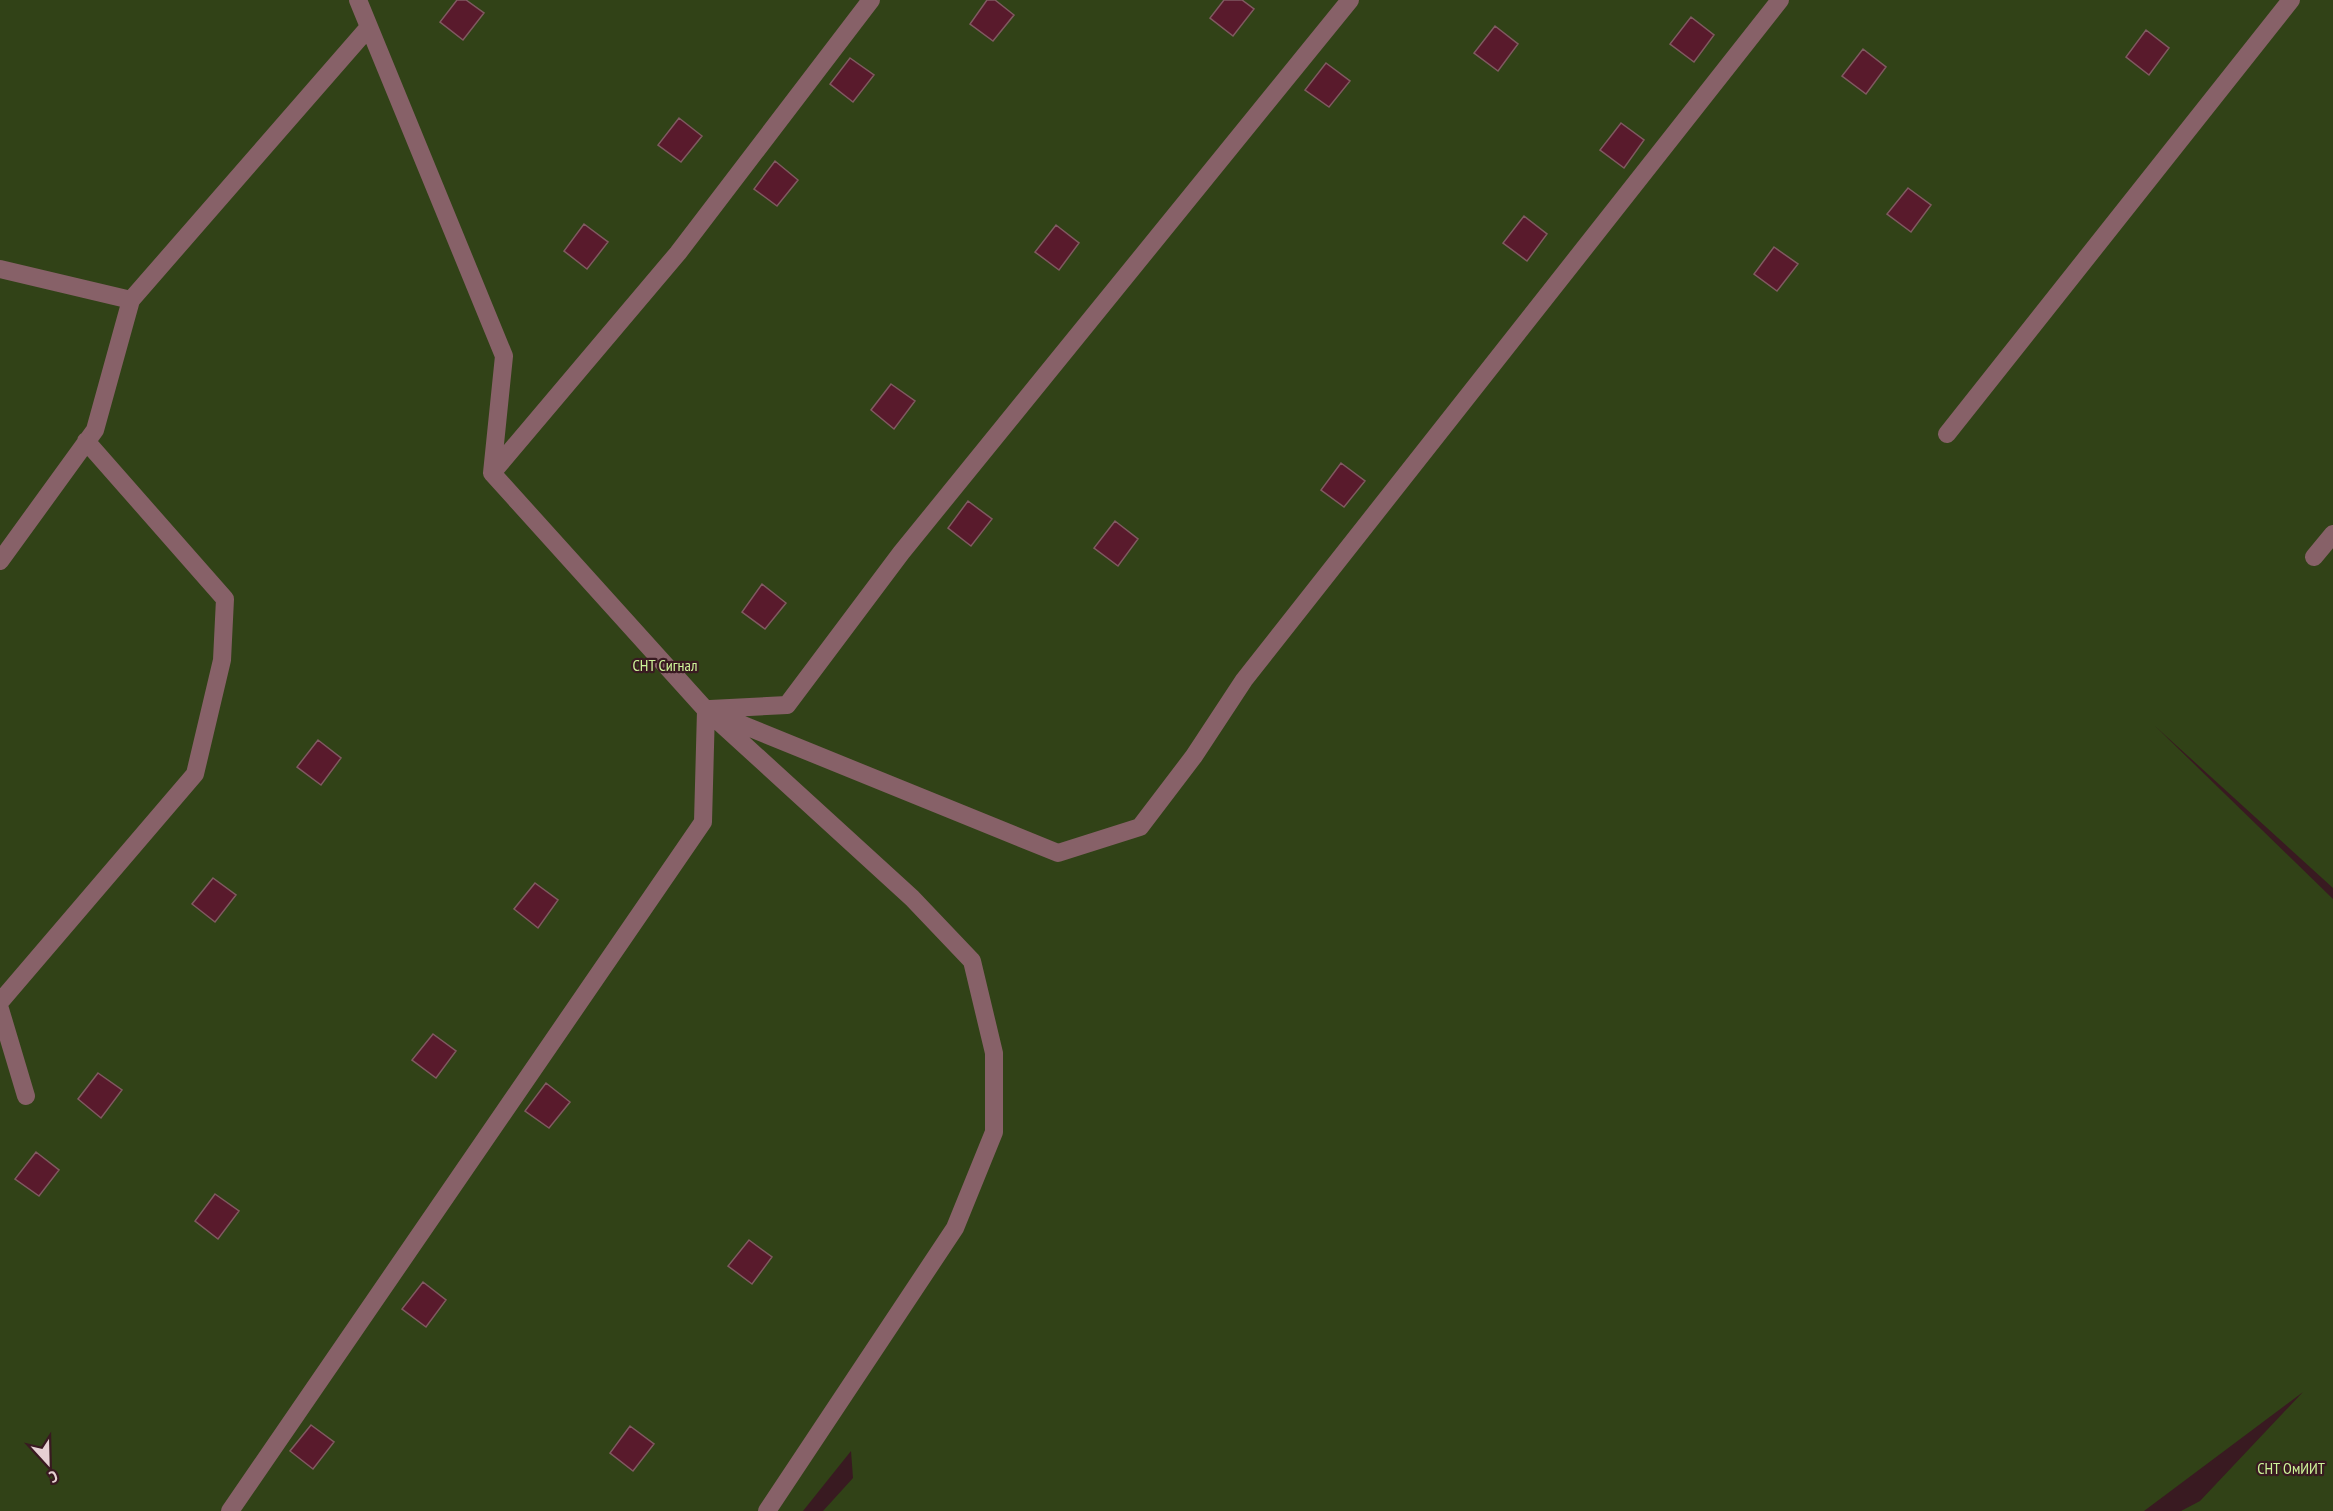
<svg xmlns="http://www.w3.org/2000/svg" width="2333" height="1511" viewBox="0 0 2333 1511" font-family="'PT Sans Narrow',sans-serif">
	<style>
		.green { fill: #314217 }
		.building { fill: #591a2c; stroke: #805a61; stroke-width: 1.5 }
		.lines { fill: none; stroke-linecap: round; stroke-linejoin: round }
		.minor { stroke: #876168; stroke-width: 18 }
		.labels { text-anchor: middle; stroke-width: 4.5; stroke-linejoin: round; paint-order: stroke }
		.park-label { font-size: 16px; fill: #cef499; stroke: #391a21 }
	</style>
	<rect width="100%" height="100%" fill="#391a21"/>
	<!-- green -->
	<path class="green" d="M0 0H2333V888L2155 726 2333 899V1511H2181L2200 1501 2303 1392 2144 1511H823L853 1478 851 1451 803 1511H0Z"/>
	<!-- building -->
	<path class="building" d="M457 0H466L484 13 463 40 440 22Z
		M987 0H995L1014 15 993 41 970 24Z
		M1224 0H1242L1254 9 1233 36 1210 18Z
		M1691 17 1714 35 1694 62 1670 44Z
		M1495 26 1518 44 1498 71 1474 53Z
		M2146 30 2169 48 2149 75 2126 57Z
		M1863 49 1886 67 1866 94 1842 76Z
		M850 58 874 75 853 102 830 84Z
		M1326 63 1350 81 1329 107 1305 90Z
		M679 118 702 136 681 162 658 145Z
		M1621 123 1644 140 1624 168 1600 150Z
		M775 161 798 180 777 206 754 189Z
		M1908 188 1931 205 1911 232 1887 214Z
		M1524 216 1547 234 1527 261 1503 243Z
		M584 224 608 242 587 269 564 251Z
		M1056 225 1079 243 1059 270 1035 252Z
		M1774 247 1798 264 1777 291 1754 274Z
		M891 384 915 401 894 429 871 410Z
		M1341 463 1365 481 1344 507 1321 490Z
		M968 501 992 519 971 546 948 528Z
		M1115 521 1138 539 1118 566 1094 548Z
		M762 584 786 603 765 629 742 612Z
		M318 740 341 758 321 785 297 767Z
		M213 878 236 895 215 922 192 904Z
		M535 883 558 900 538 928 514 909Z
		M433 1034 456 1051 436 1078 412 1060Z
		M98 1073 122 1090 101 1118 78 1099Z
		M546 1083 570 1102 549 1128 525 1111Z
		M36 1152 59 1170 39 1196 15 1179Z
		M215 1194 239 1211 218 1239 195 1221Z
		M749 1240 772 1257 752 1284 728 1266Z
		M423 1282 446 1300 426 1327 402 1309Z
		M311 1425 334 1442 313 1469 290 1451Z
		M630 1426 654 1444 633 1471 610 1453Z"/>
	<g class="lines">
		<!-- minor -->
		<path class="minor" d="M0 269 131 300 369 27
			M1947 434 2291 0
			M492 473 678 253 871 0
			M2314 557 2333 534
			M0 561 95 430 131 300
			M710 709 787 705 901 553 1350 0
			M706 710 1058 853 1140 827 1194 756 1244 680 1780 0
			M716 719 912 898 972 961 994 1053V1132L955 1228 767 1511
			M0 1002 195 774 222 660 225 599 86 441
			M0 1009 26 1096
			M230 1511 703 822 706 710 492 473 504 356 358 0"/>
	</g>
	<g class="labels">
		<!-- park labels -->
		<g class="park-label">
			<text x="665" y="671">СНТ Сигнал</text>
			<text x="2291" y="1474">СНТ ОмИИТ</text>
		</g>
	</g>
	<!-- north arrow -->
	<g transform="translate(48 1463) rotate(158)" stroke="#391a21" stroke-width="4.5" paint-order="stroke">
	<path d="M0-4.5L10 22L0 15L-10 22Z" fill="#e6d0d3"/>
	<text y="-9" font-size="16" font-weight="bold" text-anchor="middle" fill="#e6d0d3">С</text>
	</g>
</svg>
